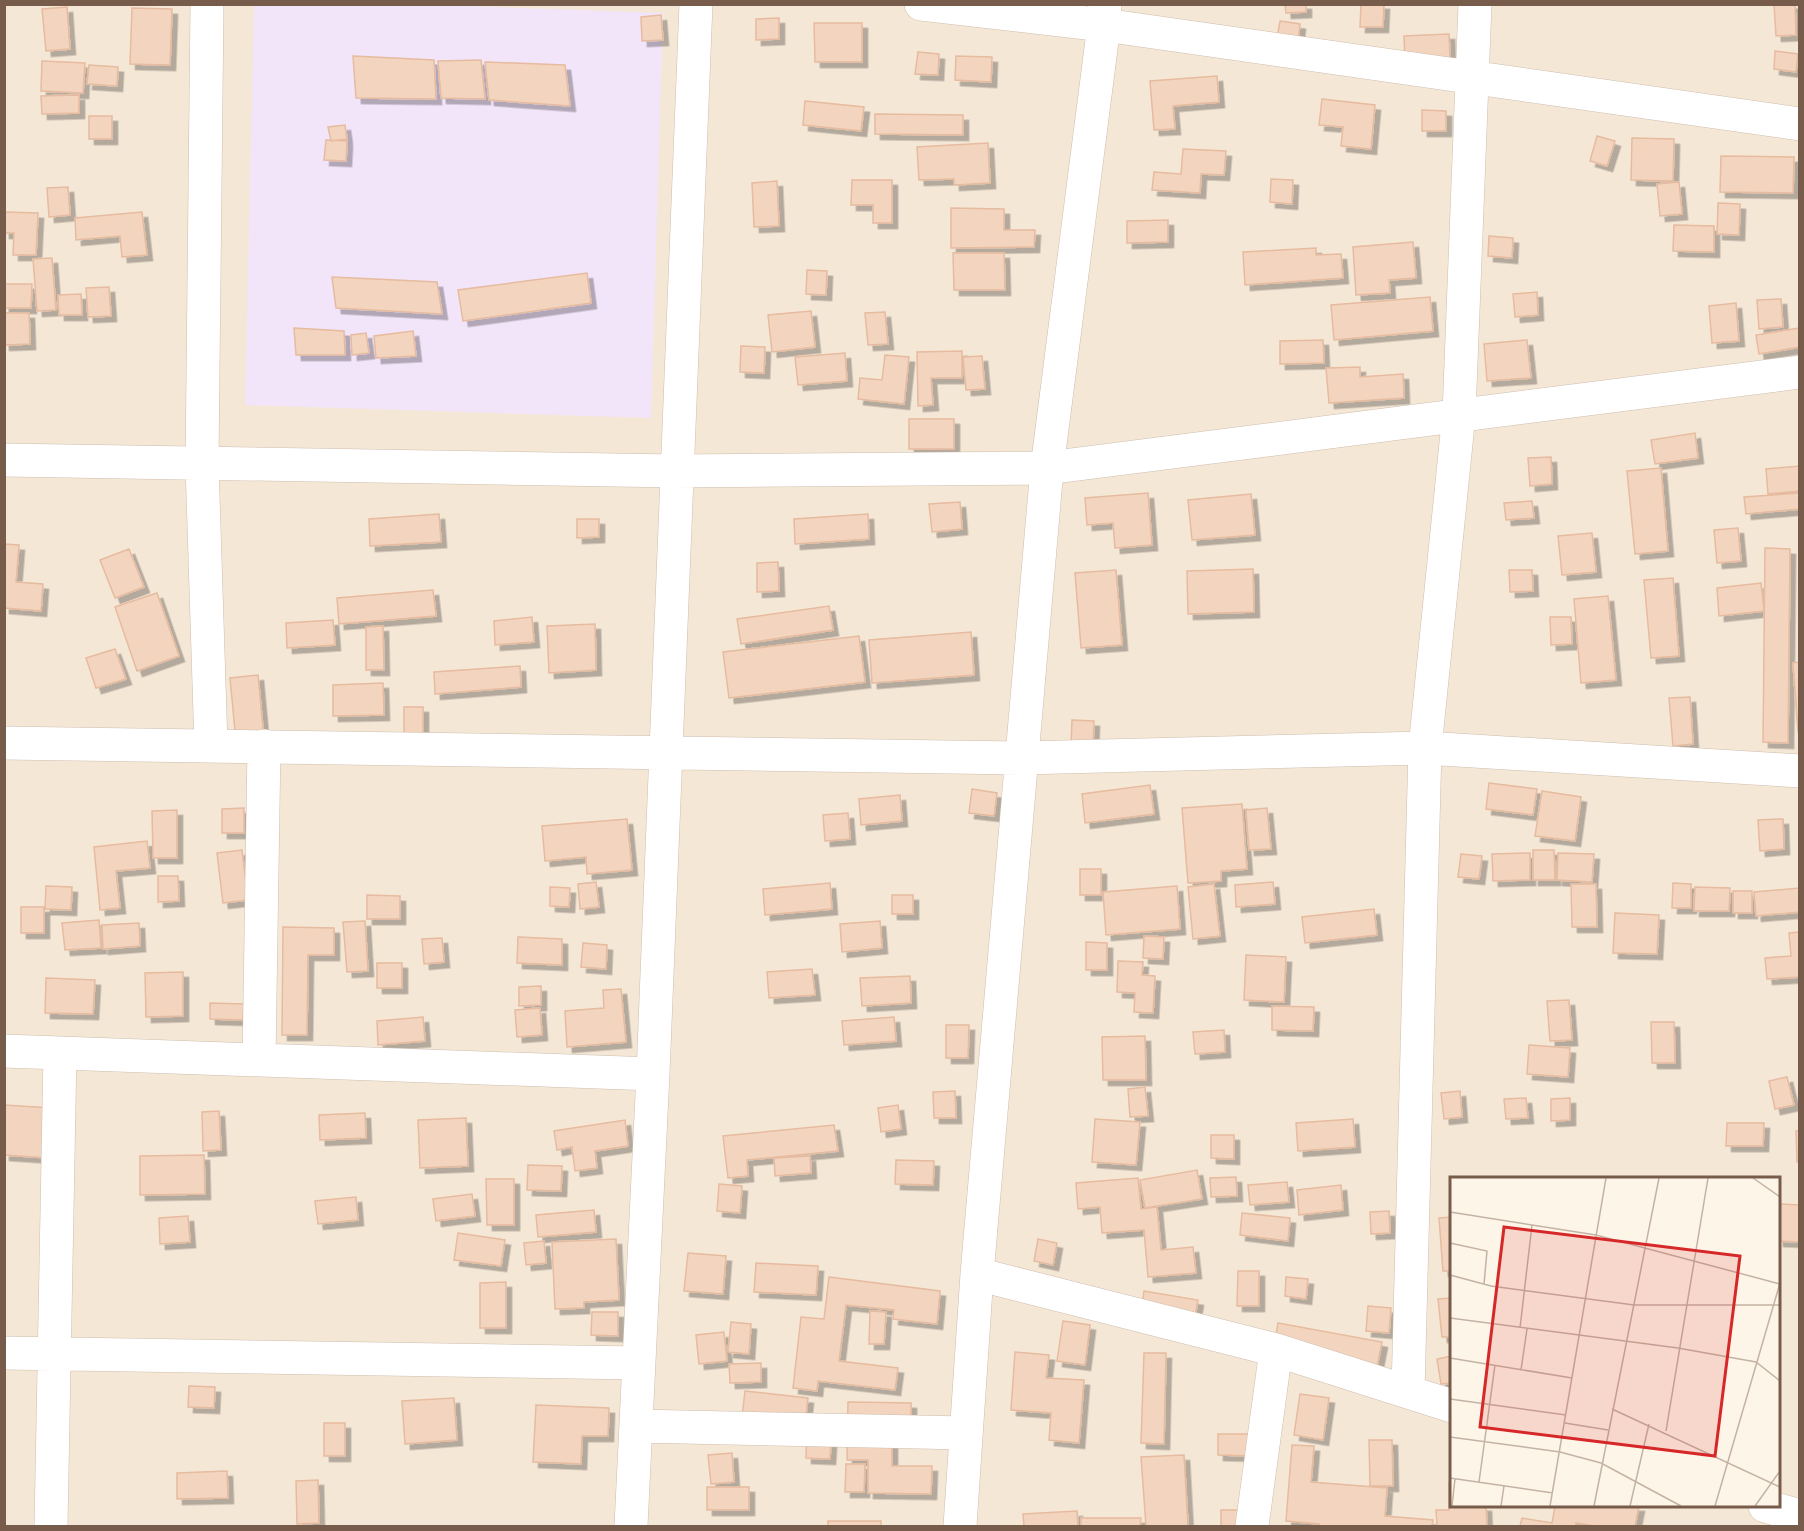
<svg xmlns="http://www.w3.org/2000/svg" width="1804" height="1531" viewBox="0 0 1804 1531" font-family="'PT Sans Narrow',sans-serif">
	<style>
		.residential { fill: #f5e7d6; fill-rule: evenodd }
		.education { fill: #f2e4f9 }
		.building { fill: #f3d5bf; stroke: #e6bb9f; stroke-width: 1.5; filter: url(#shadow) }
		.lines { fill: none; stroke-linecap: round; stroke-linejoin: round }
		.minor-casing { stroke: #cfbdad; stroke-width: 34 }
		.minor { stroke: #fff; stroke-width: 33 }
		.inset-road { fill: none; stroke: #c4b3a4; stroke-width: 1.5 }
		.view { fill: #d62828; fill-opacity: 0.15; stroke: #d62828; stroke-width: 3 }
		.inset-edge { fill: none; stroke: #785c4b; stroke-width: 3 }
	</style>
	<defs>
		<filter id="shadow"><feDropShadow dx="5.5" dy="5.5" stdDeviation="0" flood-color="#0004"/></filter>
	</defs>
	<rect width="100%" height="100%" fill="#fdf5e8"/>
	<!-- residential -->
	<path class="residential" d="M5 5H1799V1526H5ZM1452 1178H1778V1506H1452Z"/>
	<!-- education -->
	<path class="education" d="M254 5H436L663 13 651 418 245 405Z"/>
	<!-- building -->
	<path class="building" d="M1285 4H1306V12L1286 13Z
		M1361 4H1384L1383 27H1360Z
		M1774 4H1795L1796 35 1776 36Z
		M67 7 70 49 46 51 42 9Z
		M132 8 172 9 170 65 130 64Z
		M661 15 663 40 642 41 641 17Z
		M779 18V39L756 40V19Z
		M1280 21 1300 24 1297 49 1276 45Z
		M814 23H862V62H815Z
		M1449 34 1450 59 1405 61 1404 36Z
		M1775 51 1798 54 1796 72 1774 69Z
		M918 52 939 54 938 75 915 74Z
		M353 56 434 60 436 99 356 98Z
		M956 56 992 57 991 82 955 80Z
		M481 60 485 99 441 98 438 61Z
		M42 61 85 63 83 93 41 91Z
		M485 62 565 65 570 106 489 100Z
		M89 65 118 67 117 86 87 84Z
		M1217 76 1219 102 1173 106 1175 129 1154 130 1150 81Z
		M79 95V113L42 114 41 96Z
		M1322 99 1375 105 1371 149 1341 146 1343 127 1319 125Z
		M805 101 864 107 861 131 803 125Z
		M1422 110 1446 111V131H1422Z
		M875 114 963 115V135L875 134Z
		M89 116H112V139H89Z
		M345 125 347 139 331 141 328 127Z
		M1597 136 1615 141 1607 166 1590 161Z
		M1632 138 1674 139 1673 181 1631 180Z
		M326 140 347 141 346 161 324 160Z
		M988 143 990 183 954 185V179L919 180 917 147Z
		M1183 149 1226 151 1224 175 1201 174 1200 193 1152 190 1154 172 1181 174Z
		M1721 156 1794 157 1793 193 1720 192Z
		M1271 179 1293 180 1292 204 1270 202Z
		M852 180H892V223H873V205H851Z
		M777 181 779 226 754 227 752 183Z
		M1679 182 1682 214 1660 216 1657 184Z
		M68 187 70 215 49 217 47 188Z
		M1718 203 1740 204 1739 235 1717 234Z
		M951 208 1004 209V230H1035L1034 247 951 248Z
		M4 212 38 213 36 255H13L14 233H4Z
		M142 212 147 255 122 257 120 236 76 240 75 218Z
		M1168 220V242L1127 243V221Z
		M1674 225 1714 226V252L1673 251Z
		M1489 236 1513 238 1512 258 1488 256Z
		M1413 242 1416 278 1389 280 1390 293 1356 295 1353 247Z
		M1316 248V255L1341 254 1343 278 1245 285 1243 252Z
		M953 253H1004L1005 290H954Z
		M52 258 56 310 37 311 33 259Z
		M807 270 827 271 826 295 806 294Z
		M587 273 591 303 463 321 458 290Z
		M332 277 437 282 442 314 336 308Z
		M4 284H32L31 308H4Z
		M109 287 111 316 88 317 86 288Z
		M1537 292 1538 315 1515 317 1513 294Z
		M81 294 82 315H59L58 295Z
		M1430 297 1433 331 1334 340 1331 305Z
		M1781 299 1783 327 1759 329 1757 300Z
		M1736 303 1739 341 1712 343 1709 306Z
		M811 311 815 347 772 352 768 315Z
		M885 312 888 344 868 345 865 313Z
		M4 313H29L30 344 4 345Z
		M294 328 344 331 345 355H296Z
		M1800 328V347L1759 354 1756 335Z
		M413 331 416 356 376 358 374 336Z
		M366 333 369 353 352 355 351 335Z
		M1323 340 1324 363 1280 364V341Z
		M1527 340 1531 378 1487 381 1484 344Z
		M741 346 765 347 764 373 740 372Z
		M962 351V378H931L933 405 918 406 917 352Z
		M845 353 847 381 798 385 795 357Z
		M885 355 909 357 904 404 858 399 860 378 882 380Z
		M982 356 985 389 966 390 963 357Z
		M1360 367V377L1403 374 1404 398 1329 403 1326 368Z
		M909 419H954V449H909Z
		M1695 433 1698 458 1655 464 1651 440Z
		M1551 457 1552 484 1530 486 1528 458Z
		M1800 466V491L1768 494 1766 469Z
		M1661 468 1668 551 1635 554 1627 471Z
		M1148 493 1152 545 1115 548 1113 523 1087 525 1085 498Z
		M1800 493V509L1746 514 1744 497Z
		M1251 494 1255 535 1192 540 1188 500Z
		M1532 501 1534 518 1506 520 1504 503Z
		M960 502 962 529 932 532 929 504Z
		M439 514 441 542 370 546 369 519Z
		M868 514 869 539 795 544 794 519Z
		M577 519H599V537L577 538Z
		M1738 528 1741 561 1717 563 1714 530Z
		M1592 533 1596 572 1562 575 1558 536Z
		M4 544 19 545 16 582 43 584 41 611 4 608Z
		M1765 548 1790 549 1788 743 1763 742Z
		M129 549 144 587 115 598 100 560Z
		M778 562 779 591 757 592V563Z
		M1253 569 1254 612 1188 614 1187 571Z
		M1116 570 1122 645 1081 648 1075 573Z
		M1509 570H1532L1533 591 1510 592Z
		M1673 578 1679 656 1651 658 1644 580Z
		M1761 583 1764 611 1719 616 1717 588Z
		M433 590 436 616 339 624 337 598Z
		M157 593 179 656 137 671 115 607Z
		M1608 596 1616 680 1581 683 1574 599Z
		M829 606 833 630 741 644 737 619Z
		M532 617 534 642 495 645 494 621Z
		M1550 617H1571L1572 644 1551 645Z
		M333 620 335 645 287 648 286 623Z
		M595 624 596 670 549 673 547 626Z
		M383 626 384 670H366V627Z
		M971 632 974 675 872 683 869 640Z
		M859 636 865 682 729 698 723 652Z
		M115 649 126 679 96 688 86 658Z
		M1800 662V732H1798L1793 663Z
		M520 666 521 687 435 694 434 672Z
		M258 675 264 739 236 742 230 678Z
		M383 683 384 715 333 716V685Z
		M1690 697 1693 744 1673 746 1669 698Z
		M404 707H423V742H404Z
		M1072 720 1094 721 1093 745H1071Z
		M1489 783 1537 789 1533 815 1486 809Z
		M1150 785 1154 814 1085 823 1082 794Z
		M972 789 997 793 994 816 969 813Z
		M1542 791 1581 797 1575 841 1535 836Z
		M900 795 902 821 861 825 859 799Z
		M1242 804 1247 869 1221 871V881L1188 883 1182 808Z
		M244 808V833H222V809Z
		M1267 808 1271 849 1249 850 1246 810Z
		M177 810V858H153L152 811Z
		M848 813 850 839 825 841 823 815Z
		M627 819 632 870 587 874 586 857 545 861 542 826Z
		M1783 819 1784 849 1760 851 1758 820Z
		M147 841 150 868 116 871 120 908 100 910 94 847Z
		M242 850 248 900 223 903 217 853Z
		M1533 850H1554L1555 880H1533Z
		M1530 853V880L1493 881 1492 854Z
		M1558 853 1594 854 1592 882 1557 880Z
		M1461 854 1482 856 1479 879 1458 877Z
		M1080 869H1101V895H1080Z
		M158 876H178L179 901 158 902Z
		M596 882 599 907 580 909 578 884Z
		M1273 882 1275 904 1236 907 1235 885Z
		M830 883 832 909 765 915 763 889Z
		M1673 883 1691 884V908H1672Z
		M1214 884 1220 936 1193 939 1188 887Z
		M1571 884H1596L1597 927H1572Z
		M46 886 72 887 71 910 45 909Z
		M1177 886 1180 929 1106 935 1103 892Z
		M550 887 570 888 569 907 550 906Z
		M1695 887 1730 888 1729 911H1694Z
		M1800 888V912L1756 916 1754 892Z
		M1733 891H1752V913H1733Z
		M367 895 400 896V919H367Z
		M892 895H913V914H892Z
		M21 907H44V933H21Z
		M1374 909 1377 935 1305 943 1302 917Z
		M1615 913 1659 915 1657 954 1613 953Z
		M99 920 101 948 65 950 62 923Z
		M365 921 368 971 347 972 343 922Z
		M880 921 882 948 842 952 840 924Z
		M139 923 140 946 103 949 102 925Z
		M283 927 334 928V955H308L307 1035H282Z
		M1800 932V977L1767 979 1765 958 1791 956 1789 933Z
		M1144 936 1164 937 1163 959 1143 958Z
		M518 937 562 939V965L517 963Z
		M442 938 444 962 424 964 422 939Z
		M1086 942 1107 943V970H1086Z
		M583 943 607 945 606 969 581 967Z
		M1246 955 1286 957 1284 1002 1244 1000Z
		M1118 961 1143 962 1142 975 1155 976 1153 1013 1134 1012 1135 993 1117 992Z
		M377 963H402V988H377Z
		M812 969 815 995 769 998 767 972Z
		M183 972V1016L146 1017 145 973Z
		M910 976 911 1003 862 1006 860 978Z
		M46 978 95 980 93 1014 45 1013Z
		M541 986V1005L519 1006V987Z
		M621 989 626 1042 567 1047 565 1011 604 1008 603 990Z
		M1569 1000 1572 1040 1550 1041 1547 1001Z
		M210 1003 244 1004 243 1020 210 1019Z
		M1272 1006 1314 1007 1313 1031 1272 1030Z
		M540 1008 542 1035 517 1037 515 1010Z
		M423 1017 425 1041 378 1045 377 1021Z
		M894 1017 896 1041 844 1045 842 1021Z
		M1651 1022H1674L1675 1063H1652Z
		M946 1025H969L968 1058H946Z
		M1224 1030 1225 1052 1195 1054 1193 1032Z
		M1145 1036 1146 1080H1103L1102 1037Z
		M1529 1045 1570 1048 1568 1077 1527 1074Z
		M1787 1077 1794 1105 1775 1109 1769 1081Z
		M1145 1087 1148 1116 1130 1117 1128 1089Z
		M955 1091 956 1118H934L933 1092Z
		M1460 1091 1462 1117 1444 1119 1441 1093Z
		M1526 1098 1528 1118 1506 1119 1504 1099Z
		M1570 1098V1120L1551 1121V1099Z
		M4 1105 52 1108 48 1158 4 1155Z
		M898 1105 901 1129 881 1132 878 1108Z
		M219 1111 221 1150 203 1151 202 1112Z
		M365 1113 366 1138 320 1140 319 1115Z
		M466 1118 468 1166 420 1168 418 1120Z
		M1095 1119 1140 1122 1136 1165 1092 1162Z
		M1353 1119 1355 1147 1298 1151 1296 1123Z
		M625 1120 628 1146 595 1151 597 1168 575 1171 572 1147 557 1150 554 1131Z
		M1727 1123H1764L1763 1146H1726Z
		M834 1125 838 1151 747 1160 748 1176 728 1178 723 1136Z
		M1796 1131H1800V1162H1797Z
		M1211 1135H1234V1159L1211 1158Z
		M204 1155 205 1194 140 1195V1156Z
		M810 1156 811 1173 775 1176 774 1158Z
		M896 1160 934 1161 933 1185 895 1184Z
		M528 1165 562 1166 561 1191 527 1190Z
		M1197 1170 1202 1199 1145 1208 1140 1180Z
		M1236 1177 1237 1196 1211 1197 1210 1178Z
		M1138 1178 1141 1209 1157 1207 1161 1250 1193 1247 1196 1273 1148 1277 1144 1230 1102 1233 1100 1207 1078 1209 1076 1183Z
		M486 1179H514V1225H487Z
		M1287 1182 1289 1202 1250 1205 1248 1185Z
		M719 1184 742 1186 740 1213 717 1211Z
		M1341 1185 1343 1210 1299 1215 1297 1190Z
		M472 1194 475 1216 436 1221 433 1199Z
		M356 1197 358 1220 318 1224 315 1201Z
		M1778 1204 1800 1205V1242L1778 1241Z
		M594 1210 596 1232 538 1237 536 1215Z
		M1389 1211 1390 1233 1371 1234 1370 1212Z
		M1242 1213 1290 1218 1288 1241 1240 1235Z
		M188 1216 190 1242 160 1244 159 1218Z
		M1452 1217V1271H1443L1439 1218Z
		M458 1233 505 1240 501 1266 454 1260Z
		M616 1239 619 1300 584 1302V1308L555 1309 552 1242Z
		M1038 1239 1057 1243 1053 1265 1034 1261Z
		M544 1241 546 1263 526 1265 524 1243Z
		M688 1253 726 1256 723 1294 684 1291Z
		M756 1263 818 1266 816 1295 754 1292Z
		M1238 1271H1259V1306H1237Z
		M829 1277 940 1291 937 1324 893 1319 894 1310 846 1305 839 1361 898 1368 895 1390 818 1381 817 1391 793 1388 801 1317 824 1319Z
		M1286 1277 1308 1279 1306 1299 1285 1296Z
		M506 1282V1328H480V1283Z
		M1144 1291 1198 1300 1194 1322 1141 1313Z
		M1452 1298V1337H1442L1438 1299Z
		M1368 1306 1391 1308 1389 1333 1366 1331Z
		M870 1311 886 1312 884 1344H869Z
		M592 1312H618V1336L591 1335Z
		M1063 1321 1090 1325 1085 1365 1057 1361Z
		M731 1322 751 1324 749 1354 728 1352Z
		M1278 1323 1382 1342 1377 1367 1274 1347Z
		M724 1332 727 1361 699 1364 696 1335Z
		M1015 1352 1049 1355 1046 1378 1084 1380 1079 1443 1049 1440 1051 1413 1011 1410Z
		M1144 1353H1166L1164 1444 1141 1443Z
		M1452 1356V1383L1441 1384 1437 1359Z
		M761 1363V1382L730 1383 729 1364Z
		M189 1386 215 1387 214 1408 188 1407Z
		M745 1391 808 1398 805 1423 742 1417Z
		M1300 1394 1329 1398 1323 1440 1294 1435Z
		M454 1398 457 1440 405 1444 402 1401Z
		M848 1402 911 1403V1421L892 1420V1466H932L931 1494 868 1493V1460H847Z
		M536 1405 609 1408 608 1436H582L581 1464 533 1462Z
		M324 1423H345V1456H324Z
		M807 1424 832 1425 830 1459 806 1458Z
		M1218 1434H1254V1456L1218 1455Z
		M1369 1440H1392L1393 1486H1370Z
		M1292 1445 1314 1446 1311 1482 1387 1488 1385 1516 1433 1520 1432 1526H1319V1524L1286 1521Z
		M732 1453 734 1482 711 1484 708 1455Z
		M1184 1455 1188 1526H1146L1141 1457Z
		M846 1464H865L864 1492H845Z
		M227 1471 228 1498 177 1499V1473Z
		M318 1480 319 1523 297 1524 296 1481Z
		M1449 1482H1452V1506H1486L1487 1526H1437L1436 1510H1449Z
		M707 1487H749V1510H707Z
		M1555 1506H1639L1635 1526H1595L1576 1523V1526H1520L1522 1518 1552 1523Z
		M1221 1510H1248V1526H1221Z
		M1077 1511 1078 1526H1024L1023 1514Z
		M1081 1518H1141L1140 1526H1081Z
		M828 1521H881V1526H828Z"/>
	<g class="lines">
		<!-- minor casing -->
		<g class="minor-casing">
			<path id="minor" d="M207 4 202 464 211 746
				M921 4 1104 25 1800 124
				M4 460 676 471 1047 468 1800 372
				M4 743 1022 758 1425 748 1800 771
				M4 1051 653 1074
				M259 1060 264 746
				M977 1274 1276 1350 1452 1406
				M4 1353 639 1363
				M1408 1392 1425 748 1459 414 1475 4
				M636 1426 966 1433
				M1765 1506 1800 1516
				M51 1526 60 1053
				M631 1526 653 1074 696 4
				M960 1526 977 1274 1047 468 1104 25 1105 4
				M1252 1526 1276 1350"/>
		</g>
		<!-- minor -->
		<use href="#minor" class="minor"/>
	</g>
	<!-- overview -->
	<g transform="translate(1450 1177)">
		<rect width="330" height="330" fill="#fdf5e8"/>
		<path class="inset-road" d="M303 1 330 20M0 35 146 58 330 107M0 66 37 74 34 107M0 98 41 109 184 128H330M0 141 228 171 306 185 330 204M70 151 82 48M0 181 122 201M71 193 77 152M0 222 116 238M162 232 330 310M115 246 158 253M216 254 258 1M0 260 110 275 151 286 231 329M0 301 103 316M29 305 45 188M2 329 5 302M51 329 54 309M100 329 156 1M144 329 209 1M180 329 199 247M265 329 330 106M305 329 330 294"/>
		<path class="view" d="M54 50 290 79 265 279 30 250Z"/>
		<rect width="330" height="330" class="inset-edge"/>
	</g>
	<!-- border -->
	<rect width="1804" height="1531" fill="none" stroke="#785c4b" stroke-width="12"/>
</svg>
